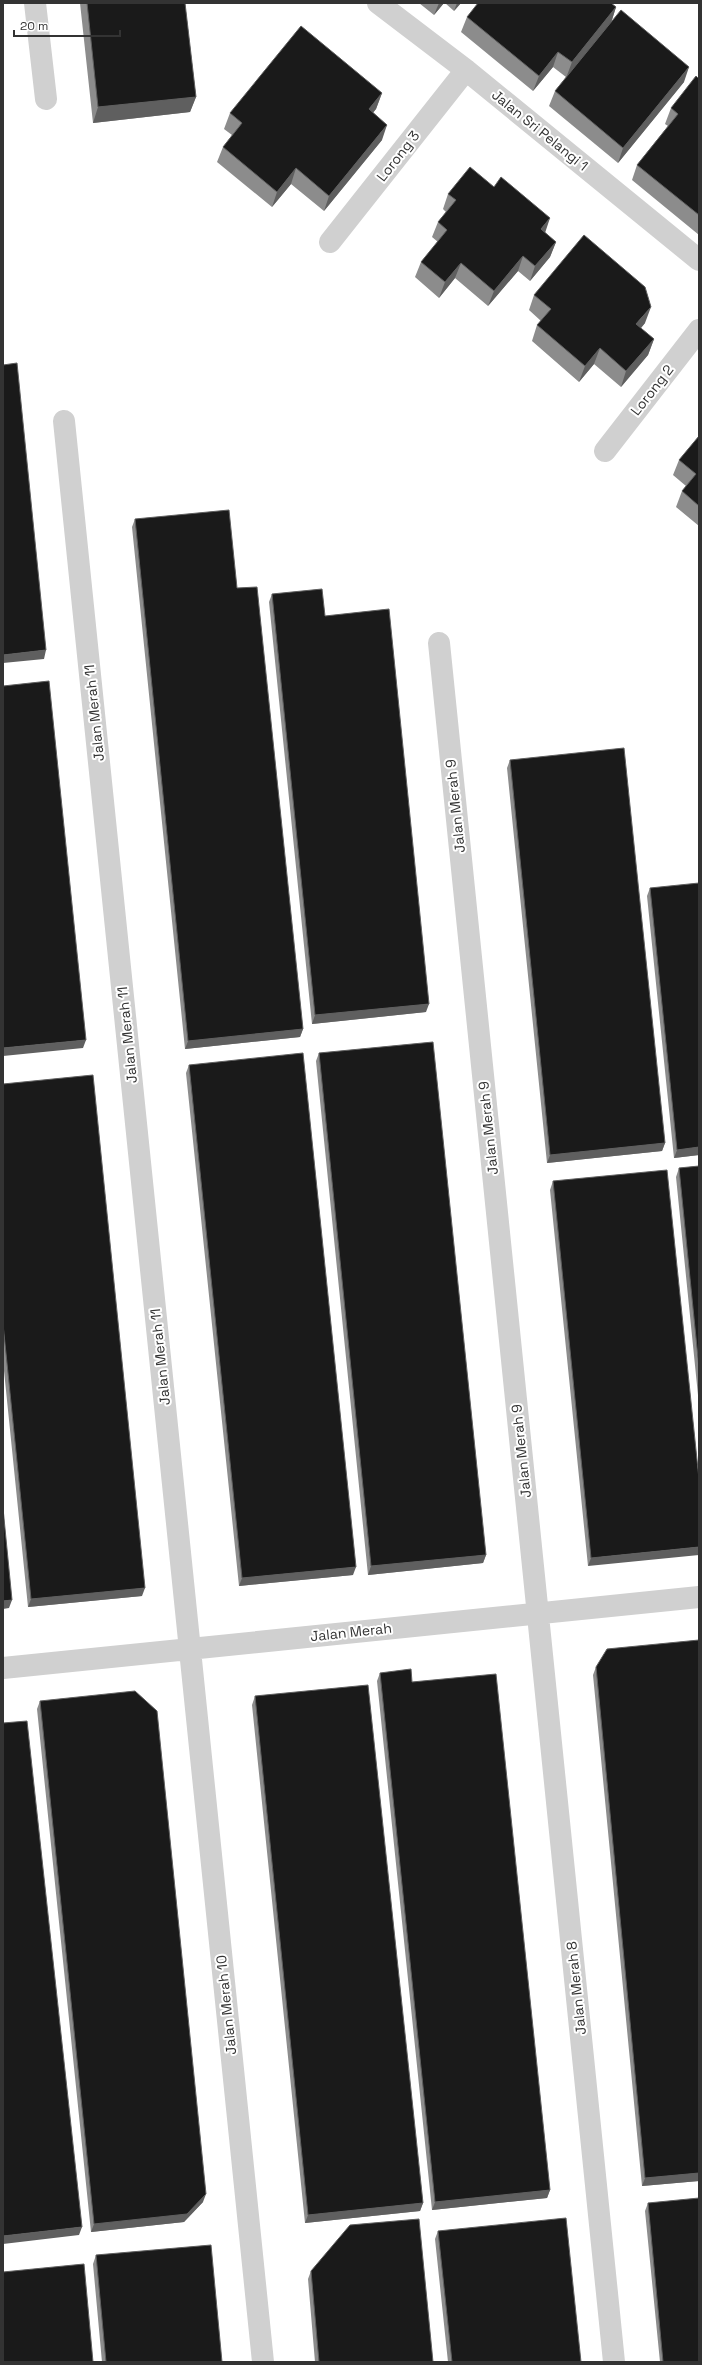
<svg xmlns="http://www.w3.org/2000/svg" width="702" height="2365" viewBox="0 0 702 2365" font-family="'Space Grotesk',sans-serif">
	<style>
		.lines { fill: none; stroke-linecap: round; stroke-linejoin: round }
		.minor { stroke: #d0d0d0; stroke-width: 22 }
		.wall { fill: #8c8c8c }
		.shaded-wall { fill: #5f5f5f }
		.building { fill: #1a1a1a; stroke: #5f5f5f }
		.labels { text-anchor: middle; stroke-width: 4; stroke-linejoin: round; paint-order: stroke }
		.street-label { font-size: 14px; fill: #333; stroke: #fff }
	</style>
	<rect width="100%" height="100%" fill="#fff"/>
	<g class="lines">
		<!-- minor -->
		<path class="minor" d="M35 3 46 99
			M378 3 466 70 699 260
			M330 242 466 70
			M64 421 263 2362
			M605 451 699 330
			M439 643 614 2362
			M3 1668 699 1597"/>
	</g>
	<!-- wall -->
	<path class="wall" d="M80 3H185L196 97 190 112 93 123Z
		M419 3H444L434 15Z
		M445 3H461L454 11Z
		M616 7 611 23 684 82 618 163 549 106 555 91 566 77 553 67 533 91 461 32 467 17Z
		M699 79V235L632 180 637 165 668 126 665 124 671 108Z
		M382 93 376 109 373 113 382 140 324 211 291 184 272 207 217 162 223 147 232 135 224 129 230 113Z
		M448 194 545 233 556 242 550 257 530 281 518 271 488 306 455 278 439 298 415 277 421 262 438 242 432 237 438 222 446 212 443 209Z
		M534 295 645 323 641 328 654 339 648 355 621 387 594 364 579 382 532 341 537 325 541 321 529 310Z
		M699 436V526L676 507 682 491 686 486 673 475 679 460Z
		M135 519 237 588 303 1029 300 1037 185 1049 132 527Z
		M272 594 325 616 426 1012 312 1024 269 602Z
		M510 760 665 1143 662 1151 547 1163 507 768Z
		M650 888 699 1155 674 1158 647 896Z
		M319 1053 486 1555 483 1563 368 1575 316 1061Z
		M189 1065 353 1575 239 1586 186 1073Z
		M3 1084 142 1596 28 1607 3 1361Z
		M699 1166V1405L676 1177 679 1168Z
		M553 1181 699 1479 588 1566 550 1190Z
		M699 1640V2181L642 2186 593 1675 596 1667Z
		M380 1673 550 2190 547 2198 432 2210 377 1681Z
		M255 1696 423 2203 420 2211 305 2223 252 1705Z
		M40 1701 203 2202 184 2222 91 2232 37 1709Z
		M648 2203 699 2362H660L645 2211Z
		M438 2231 581 2362H448L435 2239Z
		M96 2255 222 2362H102L93 2264Z
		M311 2271 433 2362H315L308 2279Z"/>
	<!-- shaded-wall -->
	<path class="shaded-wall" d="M439 3H444L434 15Z
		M457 3H461L454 11Z
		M616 7 611 23 566 78 572 62Z
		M558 52 553 67 533 91 539 76Z
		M689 67 684 82 618 163 623 148Z
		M382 93 376 109 363 124 369 109Z
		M196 97 190 112 93 123 98 107Z
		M387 125 382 140 324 211 329 196Z
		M296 168 291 184 272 207 277 192Z
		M550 218 545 233 541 229Z
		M556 242 550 257 530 281 535 266Z
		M523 256 518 271 488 306 494 291Z
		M461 263 455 278 439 298 445 282Z
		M651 307 645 323 631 340 636 324Z
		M654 339 648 355 621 387 626 371Z
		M600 348 594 364 579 382 585 366Z
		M46 650 44 659 3 663V655Z
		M429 1004 426 1012 312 1024 315 1015Z
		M303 1029 300 1037 185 1049 188 1041Z
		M86 1040 83 1048 3 1056V1048Z
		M665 1143 662 1151 547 1163 550 1155Z
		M699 1147V1155L674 1158 677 1150Z
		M699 1547V1555L588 1566 591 1558Z
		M486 1555 483 1563 368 1575 371 1566Z
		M356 1567 353 1575 239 1586 242 1578Z
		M145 1588 142 1596 28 1607 31 1599Z
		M12 1600 9 1608 3 1609V1601Z
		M699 2173V2181L642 2186 645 2178Z
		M550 2190 547 2198 432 2210 435 2202Z
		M206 2194 203 2202 184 2222 91 2232 94 2224Z
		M423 2203 420 2211 305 2223 308 2215Z
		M82 2227 79 2235 3 2244V2236Z"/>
	<!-- building -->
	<path class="building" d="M87 3H185L196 97 98 107Z
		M478 3H611L616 7 572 62 558 52 539 76 467 17Z
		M621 10 689 67 623 148 555 91Z
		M301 26 382 93 369 109 387 125 329 196 296 168 277 192 223 147 242 123 230 113Z
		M696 76 699 79V215L637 165 678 114 671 108Z
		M470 167 494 187 501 177 550 218 541 229 556 242 535 266 523 256 494 291 461 263 445 282 421 262 447 230 438 222 456 200 448 194Z
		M584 235 645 287 651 307 636 324 654 339 626 371 600 348 585 366 537 325 551 309 534 295Z
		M17 363 46 650 3 655V365Z
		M699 436V506L682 491 696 474 679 460Z
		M229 510 237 588 257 587 303 1029 188 1041 135 519Z
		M322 589 325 616 389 609 429 1004 315 1015 272 594Z
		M49 681 86 1040 3 1048V686Z
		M624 748 665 1143 550 1155 510 760Z
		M699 883V1147L677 1150 650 888Z
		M433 1042 486 1555 371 1566 319 1053Z
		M303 1053 356 1567 242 1578 189 1065Z
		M93 1075 145 1588 31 1599 3 1324V1084Z
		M699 1166V1368L679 1168Z
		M667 1170 699 1479V1547L591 1558 553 1181Z
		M3 1508 12 1600 3 1601Z
		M699 1640V2173L645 2178 596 1667 607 1649Z
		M411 1669 412 1682 496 1674 550 2190 435 2202 380 1673Z
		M368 1685 423 2203 308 2215 255 1696Z
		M135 1691 157 1711 206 2194 187 2214 94 2224 40 1701Z
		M27 1721 82 2227 3 2236V1723Z
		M699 2198V2362H663L648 2203Z
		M566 2218 581 2362H452L438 2231Z
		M419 2219 433 2362H319L311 2271 350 2225Z
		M211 2245 222 2362H106L96 2255Z
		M84 2264 93 2362H3V2272Z"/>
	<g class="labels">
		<!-- street labels -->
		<g class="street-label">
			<text transform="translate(540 130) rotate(39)" y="5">Jalan Sri Pelangi 1</text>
			<text transform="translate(398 156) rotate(-52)" y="5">Lorong 3</text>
			<text transform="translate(652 390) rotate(-52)" y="5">Lorong 2</text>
			<text transform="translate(94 713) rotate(-96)" y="5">Jalan Merah 11</text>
			<text transform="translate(455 806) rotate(-96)" y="5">Jalan Merah 9</text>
			<text transform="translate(127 1035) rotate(-96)" y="5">Jalan Merah 11</text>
			<text transform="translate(488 1128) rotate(-96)" y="5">Jalan Merah 9</text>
			<text transform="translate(160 1357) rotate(-96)" y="5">Jalan Merah 11</text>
			<text transform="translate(521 1451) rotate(-96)" y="5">Jalan Merah 9</text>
			<text transform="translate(351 1632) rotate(-6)" y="5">Jalan Merah</text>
			<text transform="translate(576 1988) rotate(-96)" y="5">Jalan Merah 8</text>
			<text transform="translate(226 2005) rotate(-96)" y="5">Jalan Merah 10</text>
		</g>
	</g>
	<!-- border -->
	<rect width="702" height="2365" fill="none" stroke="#333333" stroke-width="8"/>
	<!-- scale -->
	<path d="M14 30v6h106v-6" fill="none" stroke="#333333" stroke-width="2"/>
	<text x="20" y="30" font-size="12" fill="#333333" stroke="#ffffff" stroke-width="3" paint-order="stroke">20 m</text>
</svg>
